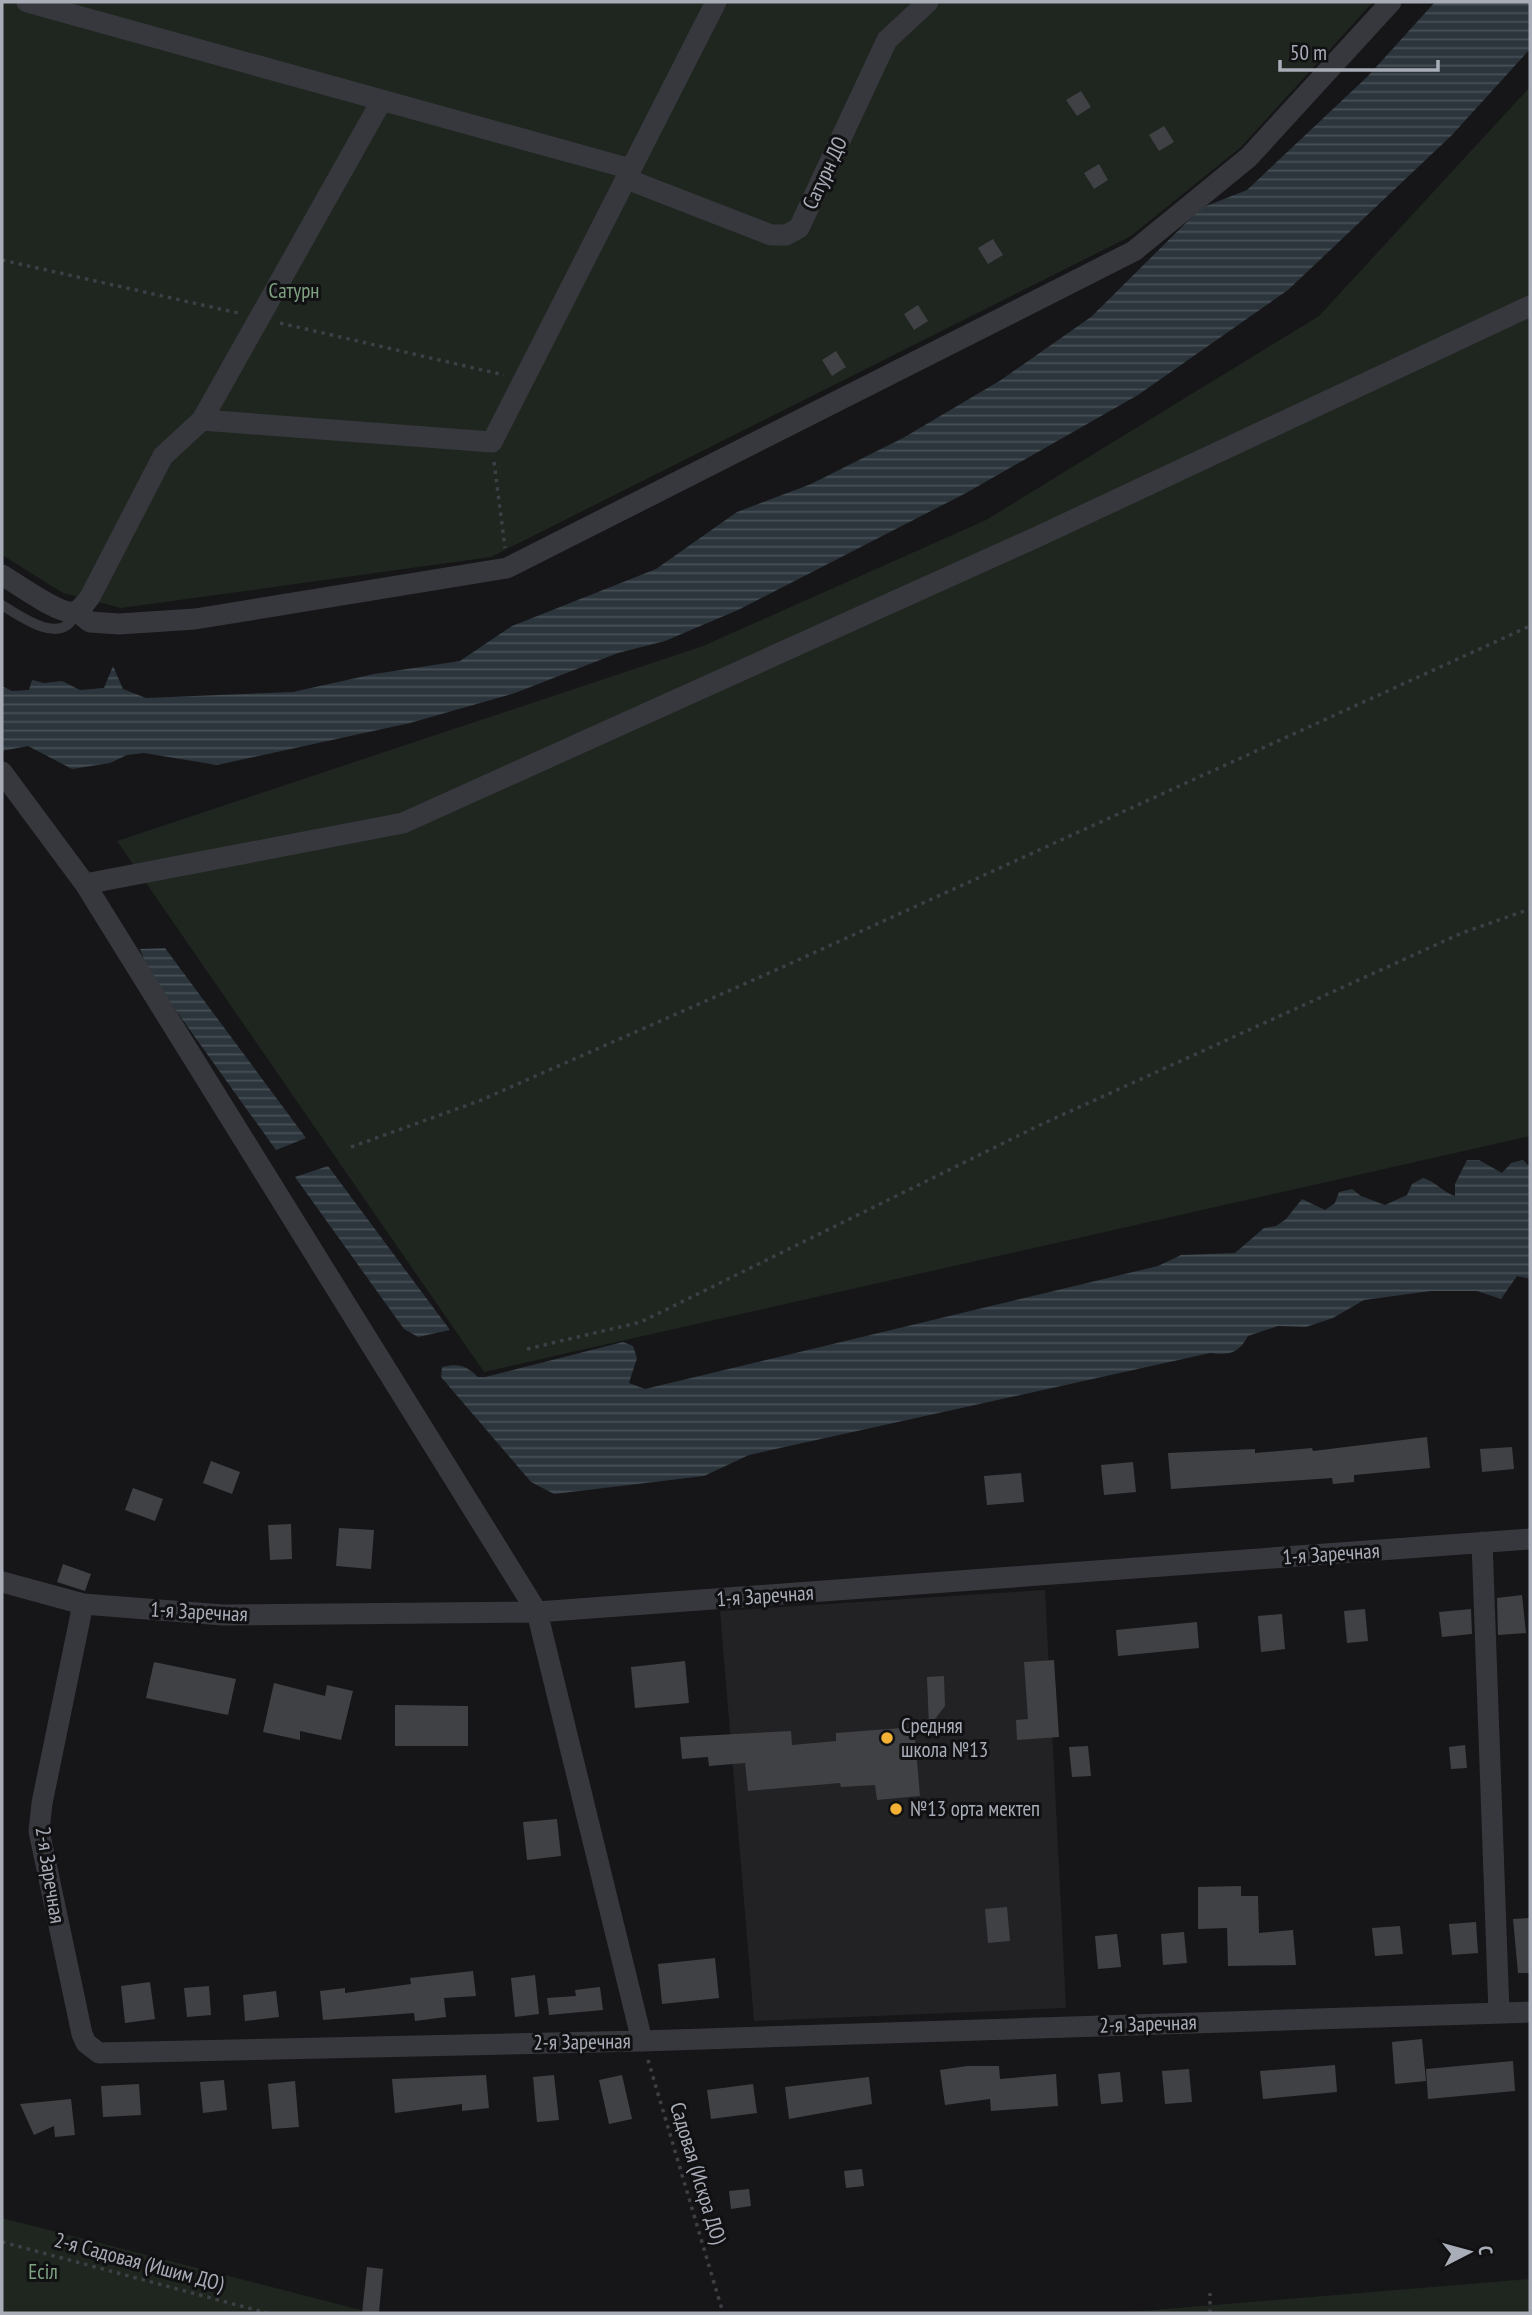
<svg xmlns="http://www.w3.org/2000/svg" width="1532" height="2315" viewBox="0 0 1532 2315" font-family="'PT Sans Narrow',sans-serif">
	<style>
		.built { fill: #222225 }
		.green { fill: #1e261f }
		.water { fill: url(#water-rules) }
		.building { fill: #404145 }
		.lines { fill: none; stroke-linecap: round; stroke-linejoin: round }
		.path { stroke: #3d3f44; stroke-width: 3.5; stroke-dasharray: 3.5 5; stroke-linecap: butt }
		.service { stroke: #37383d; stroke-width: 10 }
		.minor { stroke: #37383d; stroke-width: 21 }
		.poi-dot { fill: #f2b134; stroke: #111113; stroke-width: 2.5 }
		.labels { text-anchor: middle; stroke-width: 6; stroke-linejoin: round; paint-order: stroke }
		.street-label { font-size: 21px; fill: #a8adb8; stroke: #111113 }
		.park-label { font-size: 21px; fill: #7fa381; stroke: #111113 }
		.poi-label { font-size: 21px; fill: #a8adb8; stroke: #111113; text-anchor: start }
	</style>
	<defs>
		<pattern id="water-rules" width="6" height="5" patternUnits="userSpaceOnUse" patternTransform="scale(1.75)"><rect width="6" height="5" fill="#2c353c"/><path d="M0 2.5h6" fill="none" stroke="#485056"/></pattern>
	</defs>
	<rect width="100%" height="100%" fill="#161618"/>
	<!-- built -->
	<path class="built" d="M1045 1590 1066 2008 754 2021 720 1611Z"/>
	<!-- green -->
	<path class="green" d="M2 2H1373L1241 147 1131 236 491 557 121 608 63 593 2 555Z
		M1530 87V1136L484 1372 117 841 703 646 986 520 1319 316Z
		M2 2218 373 2313H2Z
		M1530 2279V2313H1117Z"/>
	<!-- water -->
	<path class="water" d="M1435 2H1530V49L1452 135 1288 290 1138 395 966 493 738 610 665 641 618 653 515 693 410 723 217 765 144 753 127 755 110 763 72 769 28 746 2 751V686L12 691 29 690 32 680 44 683 62 681 80 690 104 688 113 666 123 689 146 698 293 692 374 674 460 661 512 626 656 569 737 512 811 484 903 438 1001 380 1091 317 1201 208 1247 190 1368 76Z
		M165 948 306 1138 276 1150 149 973 140 949Z
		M1467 1160H1479L1502 1173 1511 1163 1523 1160 1530 1167V1279L1517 1276 1501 1299 1477 1291H1431L1364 1300 1333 1318 1306 1327 1278 1326 1248 1336C1238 1354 1230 1355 1210 1353L749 1455 704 1476 554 1494 531 1482 441 1377 442 1367C458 1363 466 1365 478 1377H485L623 1342 633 1346 637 1358 629 1383 645 1389 1158 1266 1181 1255 1235 1253 1264 1228 1276 1226 1286 1219 1302 1199 1325 1210 1335 1203 1339 1192 1352 1189 1361 1196 1385 1205 1407 1195 1412 1184 1423 1178C1437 1182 1442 1192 1455 1196V1184Z
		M328 1166 450 1330 418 1337 404 1329 295 1177Z"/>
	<!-- building -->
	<path class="building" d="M1081 91 1091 107 1077 116 1066 100Z
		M1164 126 1174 142 1159 151 1149 135Z
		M1099 164 1108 180 1094 189 1084 173Z
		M993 239 1003 255 988 264 978 248Z
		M918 305 928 321 914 330 904 314Z
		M836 351 846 367 832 376 822 360Z
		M1427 1437 1430 1468 1354 1475V1482L1333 1484 1332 1478 1171 1489 1168 1453 1255 1449V1453L1312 1448 1313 1451Z
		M1512 1447 1514 1469 1482 1472 1480 1449Z
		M211 1461 240 1472 232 1494 203 1483Z
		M1133 1462 1136 1492 1104 1495 1101 1465Z
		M1021 1473 1024 1502 987 1505 984 1476Z
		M133 1488 163 1499 155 1521 125 1510Z
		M291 1524 292 1559 270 1560 268 1525Z
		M339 1528 374 1530 371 1569 336 1566Z
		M63 1564 91 1574 85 1591 57 1582Z
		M1522 1595 1526 1633 1498 1635 1497 1598Z
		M1365 1609 1368 1641 1347 1643 1344 1611Z
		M1471 1609 1472 1634 1442 1637 1439 1612Z
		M1282 1614 1285 1649 1261 1652 1258 1616Z
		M1197 1622 1199 1648 1118 1656 1116 1630Z
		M1054 1660 1059 1737 1017 1740 1016 1720 1028 1719 1024 1662Z
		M685 1661 689 1703 635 1708 631 1667Z
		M154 1662 236 1679 228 1715 146 1698Z
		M944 1676 945 1706 929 1727 927 1677Z
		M274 1683 325 1696 327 1685 353 1691 341 1740 300 1731V1740L263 1732Z
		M395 1705 468 1706V1746H395Z
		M914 1727 920 1796 877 1800 875 1785 841 1787 840 1783 748 1791 745 1763 709 1766 708 1757 682 1759 680 1737 791 1731 792 1745 836 1741V1733Z
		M1465 1745 1467 1768 1451 1769 1449 1747Z
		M1088 1746 1091 1776 1072 1777 1069 1747Z
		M557 1819 561 1856 527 1860 523 1822Z
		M1241 1886V1896H1258L1259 1933 1293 1930 1296 1965 1228 1966 1227 1928 1198 1929V1887Z
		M1007 1907 1010 1941 988 1943 985 1909Z
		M1530 1918V1973H1518L1513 1919Z
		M1476 1922 1478 1953 1452 1955 1449 1924Z
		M1400 1926 1403 1954 1375 1956 1372 1928Z
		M1184 1932 1187 1963 1163 1965 1161 1934Z
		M1117 1934 1121 1967 1098 1969 1095 1936Z
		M715 1958 719 1998 662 2004 658 1964Z
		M473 1971 476 1996 444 1998 446 2017 415 2021 414 2013 323 2020 320 1991 345 1988V1993L411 1984 410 1978Z
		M535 1975 539 2014 515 2017 511 1978Z
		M150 1982 155 2019 125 2023 121 1986Z
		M209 1986 211 2015 187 2017 184 1988Z
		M600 1987 603 2010 549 2015 547 1998 576 1996 575 1990Z
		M276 1991 279 2017 245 2021 243 1995Z
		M1422 2039 1426 2081 1395 2084 1392 2042Z
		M1513 2061 1515 2091 1428 2099 1426 2069Z
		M1335 2065 1337 2092 1263 2099 1260 2071Z
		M967 2066H999L1000 2079 1056 2074 1058 2106 991 2111 990 2099 945 2105 940 2070Z
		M1189 2069 1192 2102 1165 2104 1162 2071Z
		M1120 2072 1123 2102 1101 2104 1098 2074Z
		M486 2075 489 2108 462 2111V2104L395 2113 392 2079Z
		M554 2075 559 2120 537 2122 533 2077Z
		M622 2075 632 2119 609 2124 599 2080Z
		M869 2077 872 2104 789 2119 785 2087Z
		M224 2080 227 2110 203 2113 200 2082Z
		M295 2081 299 2127 272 2129 268 2084Z
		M139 2084 141 2115 103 2117 101 2086Z
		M753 2084 757 2113 711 2119 707 2090Z
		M71 2099 75 2135 55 2137 54 2126 34 2135 20 2104Z
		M862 2169 864 2186 846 2188 844 2171Z
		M749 2189 751 2206 731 2209 729 2191Z
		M367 2267 383 2269 379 2313H362Z"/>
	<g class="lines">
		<!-- path -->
		<path class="path" d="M2 260 238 313
			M280 323 504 375
			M494 462 505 548
			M351 1147 479 1101 785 966 1530 626
			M527 1349 641 1322 1040 1125 1462 933 1530 909
			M648 2060 723 2313
			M2 2242 267 2313
			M1210 2313V2293"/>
		<!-- service -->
		<path class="service" d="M2 605C23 618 64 648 76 611"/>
		<!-- minor -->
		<path class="minor" d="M27 2 631 169
			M627 176 637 183 771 235H786L799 228 887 40 928 2
			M202 420 492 442 716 2
			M2 575C16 583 58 614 73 612 80 611 85 603 90 597L163 456 202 420 382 100
			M76 611 90 622 119 624 195 619 507 568 1134 251 1249 157 1391 2
			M2 772 85 884 537 1612 642 2041
			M85 884 403 823 1037 537 1530 306
			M1482 1542 1499 2013
			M2 1582 83 1604 223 1615 537 1612 1530 1539
			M83 1604 42 1803 39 1831 82 2034 86 2043 99 2053 642 2041 1530 2012"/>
	</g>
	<!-- markers -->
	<g class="poi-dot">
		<circle cx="887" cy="1738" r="7"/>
		<circle cx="896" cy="1809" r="7"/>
	</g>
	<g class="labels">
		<!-- street labels -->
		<g class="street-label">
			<text transform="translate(825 173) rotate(-65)" y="7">Сатурн ДО</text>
			<text transform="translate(1331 1554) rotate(-4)" y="7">1-я Заречная</text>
			<text transform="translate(765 1596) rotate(-4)" y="7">1-я Заречная</text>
			<text transform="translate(199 1612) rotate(3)" y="7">1-я Заречная</text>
			<text transform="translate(50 1875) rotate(81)" y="7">2-я Заречная</text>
			<text transform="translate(1148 2024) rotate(-2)" y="7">2-я Заречная</text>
			<text transform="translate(582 2042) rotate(-1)" y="7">2-я Заречная</text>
			<text transform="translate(698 2173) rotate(73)" y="7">Садовая (Искра ДО)</text>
			<text transform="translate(139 2262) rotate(15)" y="7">2-я Садовая (Ишим ДО)</text>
		</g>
		<!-- park labels -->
		<g class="park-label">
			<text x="294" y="298">Сатурн</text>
			<text x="43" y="2279">Есіл</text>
		</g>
		<!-- poi labels -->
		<g class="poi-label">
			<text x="901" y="1733">Средняя<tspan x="901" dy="24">школа №13</tspan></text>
			<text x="910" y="1816">№13 орта мектеп</text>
		</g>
	</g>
	<!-- border -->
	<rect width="1532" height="2315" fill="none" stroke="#a8adb8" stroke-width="7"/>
	<!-- north arrow -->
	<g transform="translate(1469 2252) rotate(84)" stroke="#111113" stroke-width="5" paint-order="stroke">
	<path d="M0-5L12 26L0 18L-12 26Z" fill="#a8adb8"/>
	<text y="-10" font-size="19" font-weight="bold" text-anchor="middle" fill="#a8adb8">С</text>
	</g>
	<!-- scale -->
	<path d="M1280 60v10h158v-10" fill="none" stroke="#a8adb8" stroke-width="3.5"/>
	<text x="1290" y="60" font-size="21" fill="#a8adb8" stroke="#111113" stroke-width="5" paint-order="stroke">50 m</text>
</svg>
